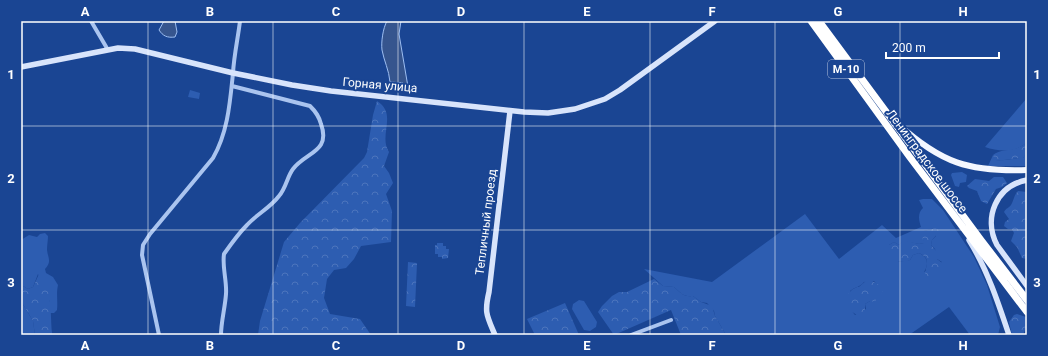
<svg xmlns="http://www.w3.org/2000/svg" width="1048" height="356" viewBox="0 0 1048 356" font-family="Roboto,sans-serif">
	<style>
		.grass { fill: #2d5db1; fill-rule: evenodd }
		.forest { fill: url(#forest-crowns) }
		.water { fill: #36558e; stroke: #9dbef2 }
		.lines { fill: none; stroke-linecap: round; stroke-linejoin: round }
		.street { stroke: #aac4ef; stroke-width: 4 }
		.secondary { stroke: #d8e4fb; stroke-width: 5.5 }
		.primary { stroke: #f3f7ff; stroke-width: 6 }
		.highway { stroke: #fff; stroke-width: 7 }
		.grid { fill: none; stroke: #fff; stroke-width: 1; stroke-opacity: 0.55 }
		.labels { text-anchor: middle; stroke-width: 4; stroke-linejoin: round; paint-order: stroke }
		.shield { fill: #1a4593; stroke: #bac7df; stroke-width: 1 }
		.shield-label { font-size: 11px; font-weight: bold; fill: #fff }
		.street-label { font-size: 12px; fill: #fff; stroke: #1a4593 }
		.neatline { fill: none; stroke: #fff; stroke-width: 1.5 }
		.grid-label { font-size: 13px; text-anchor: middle; font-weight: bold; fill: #fff }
	</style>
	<defs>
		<pattern id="forest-crowns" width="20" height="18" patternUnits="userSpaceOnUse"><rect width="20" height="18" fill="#2d5db1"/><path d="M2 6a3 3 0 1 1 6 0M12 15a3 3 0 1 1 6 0" fill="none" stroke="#4c75bd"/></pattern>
	</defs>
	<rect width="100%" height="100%" fill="#1a4593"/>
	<!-- grass -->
	<path class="grass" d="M190 90 200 93 199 99 188 97Z
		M1027 98V142C1016 153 999 152 985 147Z
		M1026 153H1027V166H988L993 155 996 160C1005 161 1013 158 1023 158Z
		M962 172 967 175 966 182 960 183 959 187 955 186 951 175 952 173Z
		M923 199H932L943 210 974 257 987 285 1000 327 998 335H970L949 307 909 335H726L715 316 714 311 707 303 701 302 693 296C683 297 681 293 674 287L663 286 644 269 712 282 805 214 839 259 882 225 896 238 921 227C919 221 917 213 923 208L919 200ZM935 228 936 236 932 240 931 245 935 249 937 259 942 262 924 272C929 264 928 257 919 253L913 255 910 260 899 262 889 245 894 242 899 245 903 241 919 244 925 243 922 237 924 231ZM874 281 878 286 870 301 865 304 866 309 855 315 851 310 850 291C855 287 860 287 864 282Z
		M45 233 48 236C48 240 47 245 47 250 48 258 52 262 45 269L46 273 53 277 58 285C56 294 58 301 57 310L54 313H50V302L38 274 33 287 28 289 23 286 21 278V240L29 235 37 237 40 234Z
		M579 300 584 301 597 322 596 327 590 331 584 330 572 309 573 304Z
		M21 301 33 321 35 335H21Z"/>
	<!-- forest -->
	<path class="forest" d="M377 101C398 114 378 135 389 152L384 166 389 173 393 183 386 194 392 211 391 242 361 246 354 259 346 268 334 270 327 279 324 298 330 314 360 319 371 335H258L260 321 284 242 300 223 364 158 367 152 373 115Z
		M1027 142V153L1023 158C1013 158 1005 161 995 160L993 155C1002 147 1016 153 1027 142Z
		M994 177H1003L1007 183 1002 187 996 189 987 204 981 201 977 191 969 188 967 186 975 179 989 181Z
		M1018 191 1027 192V259L1022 258 1017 247 1011 241 1014 233 1012 229H1008L1004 226 1005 222 1009 219 1004 212C1006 208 1009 208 1011 205 1014 200 1014 195 1018 191Z
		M935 228 940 231 932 240 931 245 938 253 937 259 946 266C943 274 938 279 930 281L925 278C924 267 933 259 919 253L913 255 910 260 905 262 893 261C888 255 888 252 889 245L894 242 899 245 903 240 919 244 924 243 922 237 916 236 919 231H924Z
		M437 243H443V246H446V249H449L448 258 442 259V257H438V254H435V245H437Z
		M408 262 417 263 415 307 406 306Z
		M39 274C53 290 50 312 52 333L51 335H35L33 321 21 301V278L23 286 28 289 33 287Z
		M654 279 663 286 674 287C681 293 683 297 693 296L701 302 712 306 715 316 726 335H681L671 310 614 335 598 312 602 306 612 296 619 292H627Z
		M869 279 884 288C882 294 878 296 875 302L870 301 865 304V315L860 317 846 308C845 299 847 292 855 288 859 286 858 288 861 285 864 283 865 281 869 279Z
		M565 303 579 335H535L527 319Z
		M1017 314 1026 317C1029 324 1025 329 1023 335H1012L1009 322 1014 315Z"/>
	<!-- water -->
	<path class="water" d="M164 21H175L177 32 175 37C167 38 163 36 159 30Z
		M387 21H401L399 34 408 87 406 88 403 83 390 82C389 70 384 61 382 50 381 42 383 28 387 21Z"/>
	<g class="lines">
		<!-- street -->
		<path class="street" d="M91 21 108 50
			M159 335 142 255 143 245 150 234 213 158C228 132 230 102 233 73 234 55 238 38 240 21
			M221 335C221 322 225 308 226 294 227 281 222 267 224 254 231 244 239 233 247 225 257 214 270 208 279 196 286 188 287 177 293 169 306 152 331 152 321 124 319 116 316 112 310 106L232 86
			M631 335 671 320"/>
		<!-- secondary -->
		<path class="secondary" d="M21 67 118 48 135 49 233 73 292 85 331 91 524 112 548 113 575 109 605 99 620 90 715 21
			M1027 180C996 186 983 218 997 245L1027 286
			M969 240C987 269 998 302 1009 335
			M495 335C487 316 484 313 489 292L510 111"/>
		<!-- primary -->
		<path class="primary" d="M898 124C941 163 969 172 1027 170"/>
		<!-- highway -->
		<path class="highway" d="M811 21 909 156 1027 312
			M819 21 981 240 1027 300"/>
	</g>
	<!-- grid -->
	<path class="grid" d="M148 21V335M273 21V335M398 21V335M524 21V335M650 21V335M775 21V335M900 21V335M21 126H1027M21 230H1027"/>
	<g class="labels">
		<!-- shield labels -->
		<rect class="shield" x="828" y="60" width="36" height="18" rx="3"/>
		<g class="shield-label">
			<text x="846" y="73">М-10</text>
		</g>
		<!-- street labels -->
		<g class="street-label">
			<text transform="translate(380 85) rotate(5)" y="4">Горная улица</text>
			<text transform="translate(927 161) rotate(53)" y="4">Ленинградское шоссе</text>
			<text transform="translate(486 222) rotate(-83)" y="4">Тепличный проезд</text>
		</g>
	</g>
	<!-- border -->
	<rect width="1048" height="356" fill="none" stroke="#1a4593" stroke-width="44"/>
	<!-- scale -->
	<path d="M886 52v6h113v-6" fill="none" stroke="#ffffff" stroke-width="2"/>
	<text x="892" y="52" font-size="12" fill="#ffffff" stroke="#1a4593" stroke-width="3" paint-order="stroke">200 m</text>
	<rect x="22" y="22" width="1004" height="312" class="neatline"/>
	<g class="grid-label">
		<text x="85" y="16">A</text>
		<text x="210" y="16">B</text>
		<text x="336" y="16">C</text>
		<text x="461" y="16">D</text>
		<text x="587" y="16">E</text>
		<text x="712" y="16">F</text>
		<text x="838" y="16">G</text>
		<text x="963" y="16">H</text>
		<text x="11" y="79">1</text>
		<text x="1037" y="79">1</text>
		<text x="11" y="183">2</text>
		<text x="1037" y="183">2</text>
		<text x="11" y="287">3</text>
		<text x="1037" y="287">3</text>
		<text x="85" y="350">A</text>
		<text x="210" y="350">B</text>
		<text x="336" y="350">C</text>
		<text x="461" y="350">D</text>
		<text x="587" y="350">E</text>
		<text x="712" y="350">F</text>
		<text x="838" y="350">G</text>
		<text x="963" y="350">H</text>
	</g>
</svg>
